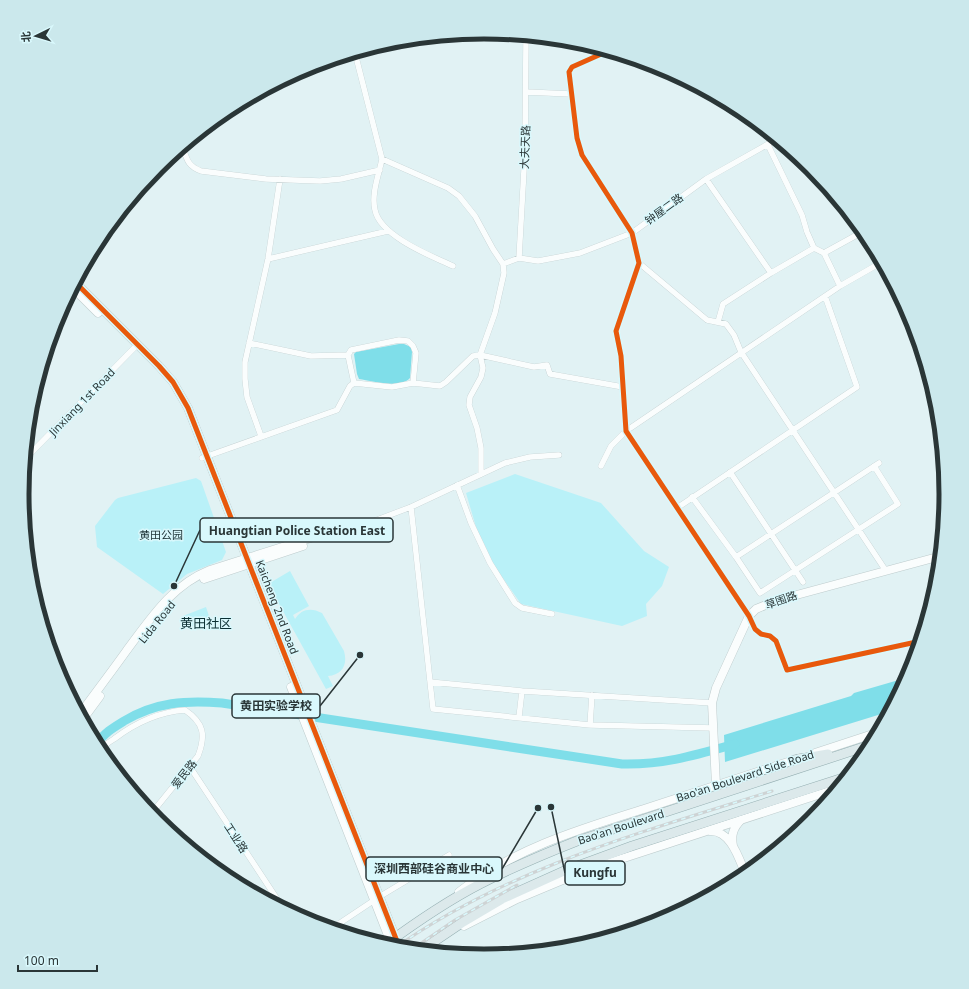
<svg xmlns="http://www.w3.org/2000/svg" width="969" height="989" viewBox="0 0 969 989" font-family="'Noto Sans','Noto Sans SC',sans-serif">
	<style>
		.green { fill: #b9f1f8 }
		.water { fill: #7fdee9 }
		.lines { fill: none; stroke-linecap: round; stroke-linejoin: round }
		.river { stroke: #7fdee9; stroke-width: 9 }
		.street-casing { stroke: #becccd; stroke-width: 6 }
		.secondary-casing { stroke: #becccd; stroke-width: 9 }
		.primary-casing { stroke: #95afb2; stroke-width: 10 }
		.street { stroke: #fafdfd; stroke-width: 5.5 }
		.secondary { stroke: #fafdfd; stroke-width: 8 }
		.primary { stroke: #dce9eb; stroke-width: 9 }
		.rail-casing { stroke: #ced3d4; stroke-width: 3 }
		.rail { stroke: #d9f8fc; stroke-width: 1.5; stroke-dasharray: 4.5; stroke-linecap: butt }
		.cycleway-casing { stroke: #d9f8fc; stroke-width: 8 }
		.cycleway { stroke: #e8590c; stroke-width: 5 }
		.labels { text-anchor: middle; stroke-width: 3; stroke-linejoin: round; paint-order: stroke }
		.street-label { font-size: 11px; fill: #2a3637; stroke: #d9f8fc }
		.park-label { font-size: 11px; fill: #1c3235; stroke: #d9f8fc }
		.quarter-label { font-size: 13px; fill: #0b2f33; stroke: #d9f8fc }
		.rim { fill: none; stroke: #2a3637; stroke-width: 5 }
		.leader { fill: none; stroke: #2a3637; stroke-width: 1.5 }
		.callout-dot { fill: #2a3637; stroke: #d9f8fc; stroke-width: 1.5 }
		.callout { fill: #d9f8fc; stroke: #2a3637; stroke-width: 1.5 }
		.callout-label { font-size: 12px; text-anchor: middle; font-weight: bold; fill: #2a3637 }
	</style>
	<rect width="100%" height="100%" fill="#e1f2f4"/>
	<!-- green -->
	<path class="green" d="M515 474 601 503 644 551 669 567 662 586 646 604 647 616 622 626 521 604 495 567 476 527 466 493Z
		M196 478 201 481 226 552 222 560 187 574 163 594 97 547 95 526 115 500 118 498Z
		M290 571 309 606 293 615 295 619C301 609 311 607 322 613L344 651C348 665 342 675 328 676L333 686 326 689 268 584Z
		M206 607 210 619 188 628 183 616Z"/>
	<!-- water -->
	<path class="water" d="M399 344H404L411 347 412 352 410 378C400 389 372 381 359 379L357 374 354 354 356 352Z
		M909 677 891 711 725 762 724 735 851 696 854 693Z"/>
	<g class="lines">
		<!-- river -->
		<path class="river" d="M96 744C106 732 111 729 124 721 156 702 186 700 222 703L622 764C663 765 696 755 735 744"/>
		<!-- street casing -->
		<g class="street-casing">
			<path id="street" d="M608 51 572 67 569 72 577 138 582 155 632 233 639 263 616 331 621 356 626 431 749 616 755 629 761 634 770 636 776 641 787 670 921 641
				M355 53 382 159 448 188 459 196 475 216 493 249 503 264 504 273 495 313 480 355 483 368 481 377 470 397 469 405 477 428 481 448V474
				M526 92 571 94
				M768 145 802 215 807 232 814 248 824 253 840 286
				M183 148C187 160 188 166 201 171L266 179 320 181 341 179 380 170
				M382 159C379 174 371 194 375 210 380 236 431 256 453 266
				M706 179 771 273
				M824 253 864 231
				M519 258 538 261 580 253 632 233 706 179 777 139
				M519 258 525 152 526 36
				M268 259 388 231
				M639 263 707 320 726 324 734 335 741 352 886 571
				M503 264 519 258
				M718 322 723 304 771 273 814 248
				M249 343 311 356 348 355
				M354 383 348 355 351 350 399 340 408 341 413 346 416 353 413 383
				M261 436 247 397 245 379V362L268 259 280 179
				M202 458 337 410 350 386 354 383 392 387 413 383 440 386 446 382 473 356 480 355 534 367 547 365 550 374 623 387
				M25 459 138 344
				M601 466 611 446 626 431 840 286 882 262
				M730 472 803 582
				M457 485 471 523 490 563 515 603 522 608 552 614
				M692 497 736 557 760 593 898 504 874 466
				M411 507 433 709 590 725 714 728
				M677 508 857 387 825 296
				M323 537 374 521 411 507 505 463 530 457 559 455
				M736 557 879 463
				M936 558 940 570
				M430 682 522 691 712 703
				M519 717 522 691
				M590 725 592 695
				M100 751C103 746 109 742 114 739 135 723 158 712 185 710 204 723 206 735 198 756L151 814
				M190 767 283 908
				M331 929 379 897 449 855"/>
		</g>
		<!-- secondary casing -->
		<g class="secondary-casing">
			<path id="secondary" d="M76 283 159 366 173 382 188 408 400 949
				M73 288 98 313
				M204 579 303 546
				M291 687 393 948
				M80 714C96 692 112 671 127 650 151 618 172 585 210 570L314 537H323
				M83 719 100 696
				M815 753 879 732
				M716 785 712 703 716 688 749 616 756 609 778 600 941 556
				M710 831C731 830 739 859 746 875
				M733 846C731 835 733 828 741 820
				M459 892C513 849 580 829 644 809 696 792 748 775 800 758
				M464 926 517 899 584 871 839 788"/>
		</g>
		<!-- primary casing -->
		<g class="primary-casing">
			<path id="primary" d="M122 210 191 140
				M794 760 828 754
				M385 945C415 923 447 901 480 884 511 868 544 854 577 841L873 744
				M420 951 463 922 502 899 564 871 632 846 849 776"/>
		</g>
		<!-- street -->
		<use href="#street" class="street"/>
		<!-- secondary -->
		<use href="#secondary" class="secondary"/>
		<!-- primary -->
		<use href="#primary" class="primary"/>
		<!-- rail casing -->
		<g class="rail-casing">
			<path id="rail" d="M395 948C509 868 642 832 772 791
				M411 950 455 920 517 885"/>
		</g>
		<!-- rail -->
		<use href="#rail" class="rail"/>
		<!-- cycleway casing -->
		<g class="cycleway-casing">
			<path id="cycleway" d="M608 51 572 67 569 72 577 138 582 155 632 233 639 263 616 331 621 356 626 431 749 616 755 629 761 634 770 636 776 641 787 670 921 641
				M76 283 159 366 173 382 188 408 400 949"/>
		</g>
		<!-- cycleway -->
		<use href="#cycleway" class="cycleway"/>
	</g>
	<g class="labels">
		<!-- street labels -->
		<g class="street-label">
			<text transform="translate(525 147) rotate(-88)" y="4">大夫天路</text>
			<text transform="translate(664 209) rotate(-36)" y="4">钟屋二路</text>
			<text transform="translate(82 402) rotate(-46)" y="4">Jinxiang 1st Road</text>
			<text transform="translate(781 600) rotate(-19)" y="4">草围路</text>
			<text transform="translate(277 607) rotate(69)" y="4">Kaicheng 2nd Road</text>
			<text transform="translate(157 622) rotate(-51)" y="4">Lida Road</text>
			<text transform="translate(184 774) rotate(-52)" y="4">爱民路</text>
			<text transform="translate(745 776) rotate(-18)" y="4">Bao'an Boulevard Side Road</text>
			<text transform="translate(621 827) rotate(-18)" y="4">Bao'an Boulevard</text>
			<text transform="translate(236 838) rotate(57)" y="4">工业路</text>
		</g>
		<!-- park labels -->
		<g class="park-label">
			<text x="161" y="539">黄田公园</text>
		</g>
		<!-- quarter labels -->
		<g class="quarter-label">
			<text x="206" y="628">黄田社区</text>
		</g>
	</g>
	<!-- crop -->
	<path d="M0 0H969V989H0ZM29 494a455 455 0 1 1 910 0a455 455 0 1 1-910 0Z" fill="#cbe8ec" fill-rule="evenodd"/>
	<path class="rim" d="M29 494a455 455 0 1 1 910 0a455 455 0 1 1-910 0Z"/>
	<!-- callouts -->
	<path class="leader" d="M174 586L200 530M360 655L320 706M538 808L502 869M551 807L565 873"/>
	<g class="callout-dot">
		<circle cx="174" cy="586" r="4"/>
		<circle cx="360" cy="655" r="4"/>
		<circle cx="538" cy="808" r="4"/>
		<circle cx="551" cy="807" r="4"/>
	</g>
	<g class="callout">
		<rect x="200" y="518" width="193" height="24" rx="4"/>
		<rect x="232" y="694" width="88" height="24" rx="4"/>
		<rect x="366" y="857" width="136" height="24" rx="4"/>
		<rect x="565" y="861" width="60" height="24" rx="4"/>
	</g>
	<g class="callout-label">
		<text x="297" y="535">Huangtian Police Station East</text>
		<text x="276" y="710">黄田实验学校</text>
		<text x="434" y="873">深圳西部硅谷商业中心</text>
		<text x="595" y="877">Kungfu</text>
	</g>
	<!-- north arrow -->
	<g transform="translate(36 36) rotate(265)" stroke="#d9f8fc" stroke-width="3" paint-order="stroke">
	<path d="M0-3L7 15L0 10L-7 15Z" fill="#2a3637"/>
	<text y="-6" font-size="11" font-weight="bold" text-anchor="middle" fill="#2a3637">北</text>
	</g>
	<!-- scale -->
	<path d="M18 965v6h79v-6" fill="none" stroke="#2a3637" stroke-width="2"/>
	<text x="24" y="965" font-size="12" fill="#2a3637" stroke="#d9f8fc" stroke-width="3" paint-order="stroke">100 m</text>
</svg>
